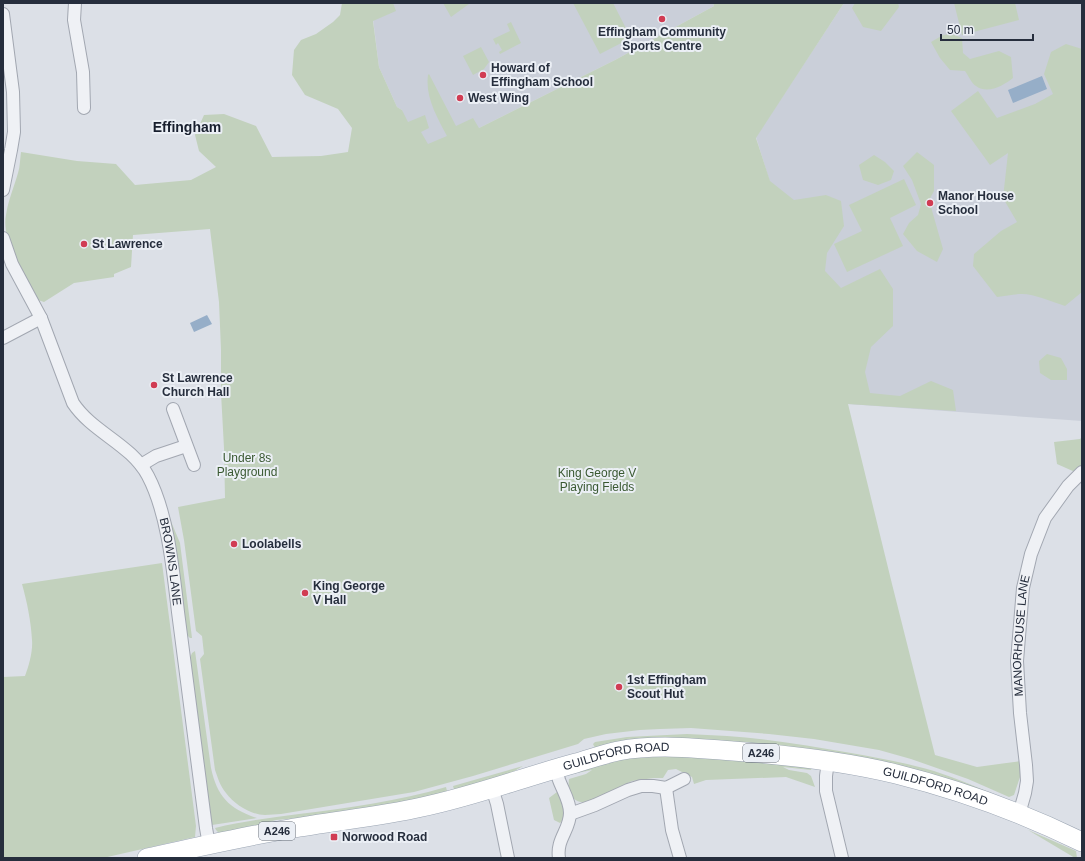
<svg xmlns="http://www.w3.org/2000/svg" width="1085" height="861" viewBox="0 0 1085 861" font-family="Helvetica,sans-serif">
	<style>
		.built { fill: #cacfd9 }
		.green { fill: #c2d1bd }
		.water { fill: #96aec8 }
		.lines { fill: none; stroke-linecap: round; stroke-linejoin: round }
		.minor-casing { stroke: #a2a7b1; stroke-width: 14 }
		.primary-casing { stroke: #9ba5b3; stroke-width: 20 }
		.minor { stroke: #eff1f5; stroke-width: 12 }
		.primary { stroke: #fff; stroke-width: 19 }
		.poi-dot { fill: #d13c53; stroke: #ebeff5; stroke-width: 1.5 }
		.labels { text-anchor: middle; stroke-width: 4; stroke-linejoin: round; paint-order: stroke }
		.shield { fill: #ebeff5; stroke: #616874; stroke-width: 1 }
		.shield-label { font-size: 11px; font-weight: bold; fill: #262e3d }
		.poi-label { font-size: 12px; font-weight: bold; fill: #262e3d; stroke: #ebeff5; text-anchor: start }
		.park-label { font-size: 12px; fill: #3a5932; stroke: #ebeff5 }
		.street-label { font-size: 12px; fill: #262e3d; stroke: #ebeff5 }
		.quarter-label { font-size: 14px; font-weight: bold; fill: #181f2e; stroke: #ebeff5 }
	</style>
	<rect width="100%" height="100%" fill="#dce0e7"/>
	<!-- built -->
	<path class="built" d="M371 3H713L714 6 615 60 451 142 412 160 402 110 397 107 379 67Z
		M844 3H1082V421L848 404 836 396 756 137Z"/>
	<!-- green -->
	<path class="green" d="M342 3H393L396 11 373 21 379 67 397 107 402 110 408 122 425 115 429 128 421 132 428 144 447 136C437 117 425 97 428 75L429 74 456 126 473 118 479 128 615 60 714 6 713 3H844L756 138 770 181 794 200 826 195 841 201 844 226 827 253 825 271 841 288 880 269 893 289V326L871 347 865 372 870 393 900 396 931 381 953 390 956 411 848 404 892 584 935 755 977 767 1021 761 1022 771 1014 795 1009 797 968 779 911 759 879 750 814 739 769 734 691 728 660 729 640 730 606 734 584 739 578 744 473 776 414 792 281 814C276 814 270 815 265 815 251 815 234 804 226 793 220 786 218 778 215 770L200 659 204 654 202 636 196 631 184 540 178 507 225 498 224 448 221 393V350L219 302 210 229 133 235 131 267 114 274V277L74 283 44 302 35 299C24 277 1 239 6 215 8 201 14 187 18 173 20 167 20 159 21 152L77 161 116 164 135 185 191 180 216 167 199 151 195 135 204 115 224 114 256 126 272 157 321 156 348 152 352 128 338 109 305 95 292 75 294 50 301 40 316 34 333 22 340 15Z
		M443 3H468L469 4 451 17Z
		M573 3H613L631 38 600 54Z
		M855 3H898L899 7 881 31 863 27 852 8Z
		M954 3H1015L1019 20 962 35Z
		M511 22 521 43 500 54 499 52 502 50 498 43 496 45 493 39 510 31 507 24Z
		M952 34 962 38 963 53 970 59 999 51 1011 57 1013 78C1004 85 988 95 976 86 972 84 968 75 965 71L950 70 940 58 931 42 943 35Z
		M1066 44 1082 49V292L1065 306C1053 302 1034 294 1022 294 1014 294 1006 296 997 297L973 266 974 254 1001 231 1017 222 1003 198 1008 153 990 165 951 111 978 91 997 118 1035 104 1053 94 1044 74 1051 52Z
		M481 47 489 62 484 69 473 75 463 56Z
		M917 152 934 165V191L929 200 943 249 937 262 917 251 903 234 909 223 918 215 921 204 912 180 903 166Z
		M874 155 885 162 894 171 891 180 878 185 863 180 859 165Z
		M904 179 916 205 890 218 903 246 847 272 834 244 862 231 849 205Z
		M1047 354 1061 358 1067 369V380H1051L1040 373 1039 361Z
		M1082 437V465L1075 472 1057 464 1054 442 1080 439Z
		M170 519 180 543 192 638H190L187 635Z
		M162 563 196 826 195 837 103 858H3V677L25 676C29 666 33 651 32 640 31 621 27 602 22 584Z
		M195 651 211 768C217 796 229 809 257 818L212 825 190 658 192 653Z
		M687 734C701 735 714 735 727 736 769 739 810 746 851 753 879 758 907 763 934 771 958 779 982 789 1005 799L932 777 595 748 593 744 595 742 627 737Z
		M682 756 805 765 812 768 811 770 783 767 789 770 807 773 811 776 815 787 786 777 706 780 694 784 692 777 676 769 668 770 663 778H654L632 781 589 802C573 805 567 793 569 779L586 774 592 770 572 774 577 768 630 758Z
		M523 766 506 776 455 793 453 786Z
		M446 787 448 795 309 817 276 820 225 834 219 833 216 830 215 828C243 821 271 818 299 814 348 808 399 801 446 787Z
		M557 792 561 795 566 817 560 823 554 820 549 798Z
		M1028 830 1076 851 1077 858H1075Z"/>
	<!-- water -->
	<path class="water" d="M1042 76 1047 89 1013 103 1008 90Z
		M207 315 212 324 194 332 190 323Z"/>
	<g class="lines">
		<!-- minor casing -->
		<g class="minor-casing">
			<g id="minor">
				<path d="M75 3 74 20 83 72 84 108"/>
				<path d="M3 14 13 92 14 132 11 150 3 190"/>
				<path id="s1" d="M3 238 12 264 41 318 73 403C93 433 131 444 148 476 168 514 173 570 178 612 188 684 197 756 206 828L209 845"/>
				<path d="M3 338 41 318"/>
				<path d="M173 409 194 465"/>
				<path d="M141 465 156 456 186 446"/>
				<path d="M828 762 826 776V791L842 858"/>
				<path d="M555 768C556 772 558 777 559 780 563 791 570 801 570 813 570 830 556 839 559 858"/>
				<path d="M492 788 497 804 508 858"/>
				<path d="M666 788 672 830 680 858"/>
				<path d="M570 814 595 805 628 790 641 786H653L666 788 684 779"/>
				<path id="s2" d="M1019 814 1025 793 1027 781 1026 765 1020 713 1017 661 1023 588 1031 554 1045 518 1068 486 1082 472"/>
			</g>
		</g>
		<!-- primary casing -->
		<g class="primary-casing">
			<g id="primary">
				<path id="s3" d="M147 858C194 848 241 837 289 829 333 821 378 817 422 807 475 796 524 777 576 763 590 759 604 754 618 751 655 744 696 748 733 751 788 755 843 761 896 774 960 790 1023 813 1082 842"/>
			</g>
		</g>
		<!-- minor -->
		<use href="#minor" class="minor"/>
		<!-- primary -->
		<use href="#primary" class="primary"/>
	</g>
	<!-- markers -->
	<g class="poi-dot">
		<circle cx="662" cy="19" r="4"/>
		<circle cx="483" cy="75" r="4"/>
		<circle cx="460" cy="98" r="4"/>
		<circle cx="930" cy="203" r="4"/>
		<circle cx="84" cy="244" r="4"/>
		<circle cx="154" cy="385" r="4"/>
		<circle cx="234" cy="544" r="4"/>
		<circle cx="305" cy="593" r="4"/>
		<circle cx="619" cy="687" r="4"/>
		<rect x="330" y="833" width="8" height="8" rx="2"/>
	</g>
	<g class="labels">
		<!-- shield labels -->
		<g class="shield">
			<rect x="743" y="744" width="36" height="18" rx="3"/>
			<rect x="259" y="822" width="36" height="18" rx="3"/>
		</g>
		<g class="shield-label">
			<text x="761" y="757">A246</text>
			<text x="277" y="835">A246</text>
		</g>
		<!-- poi labels -->
		<g class="poi-label">
			<text x="662" y="36" text-anchor="middle">Effingham Community<tspan x="662" dy="14">Sports Centre</tspan></text>
			<text x="491" y="72">Howard of<tspan x="491" dy="14">Effingham School</tspan></text>
			<text x="468" y="102">West Wing</text>
			<text x="938" y="200">Manor House<tspan x="938" dy="14">School</tspan></text>
			<text x="92" y="248">St Lawrence</text>
			<text x="162" y="382">St Lawrence<tspan x="162" dy="14">Church Hall</tspan></text>
			<text x="242" y="548">Loolabells</text>
			<text x="313" y="590">King George<tspan x="313" dy="14">V Hall</tspan></text>
			<text x="627" y="684">1st Effingham<tspan x="627" dy="14">Scout Hut</tspan></text>
			<text x="342" y="841">Norwood Road</text>
		</g>
		<!-- park labels -->
		<g class="park-label">
			<text x="247" y="462">Under 8s<tspan x="247" dy="14">Playground</tspan></text>
			<text x="597" y="477">King George V<tspan x="597" dy="14">Playing Fields</tspan></text>
		</g>
		<!-- street labels -->
		<g class="street-label">
			<text dy="4" stroke="none"><textPath href="#s1" startOffset="374">BROWNS LANE</textPath></text>
			<text dy="4" stroke="none"><textPath href="#s2" startOffset="180">MANORHOUSE LANE</textPath></text>
			<text dy="4" stroke="none"><textPath href="#s3" startOffset="481">GUILDFORD ROAD</textPath></text>
			<text dy="4" stroke="none"><textPath href="#s3" startOffset="805">GUILDFORD ROAD</textPath></text>
		</g>
		<!-- quarter labels -->
		<g class="quarter-label">
			<text x="187" y="132">Effingham</text>
		</g>
	</g>
	<!-- border -->
	<rect width="1085" height="861" fill="none" stroke="#262e3d" stroke-width="8"/>
	<!-- scale -->
	<path d="M941 34v6h92v-6" fill="none" stroke="#262e3d" stroke-width="2"/>
	<text x="947" y="34" font-size="12" fill="#262e3d" stroke="#ebeff5" stroke-width="3" paint-order="stroke">50 m</text>
</svg>
